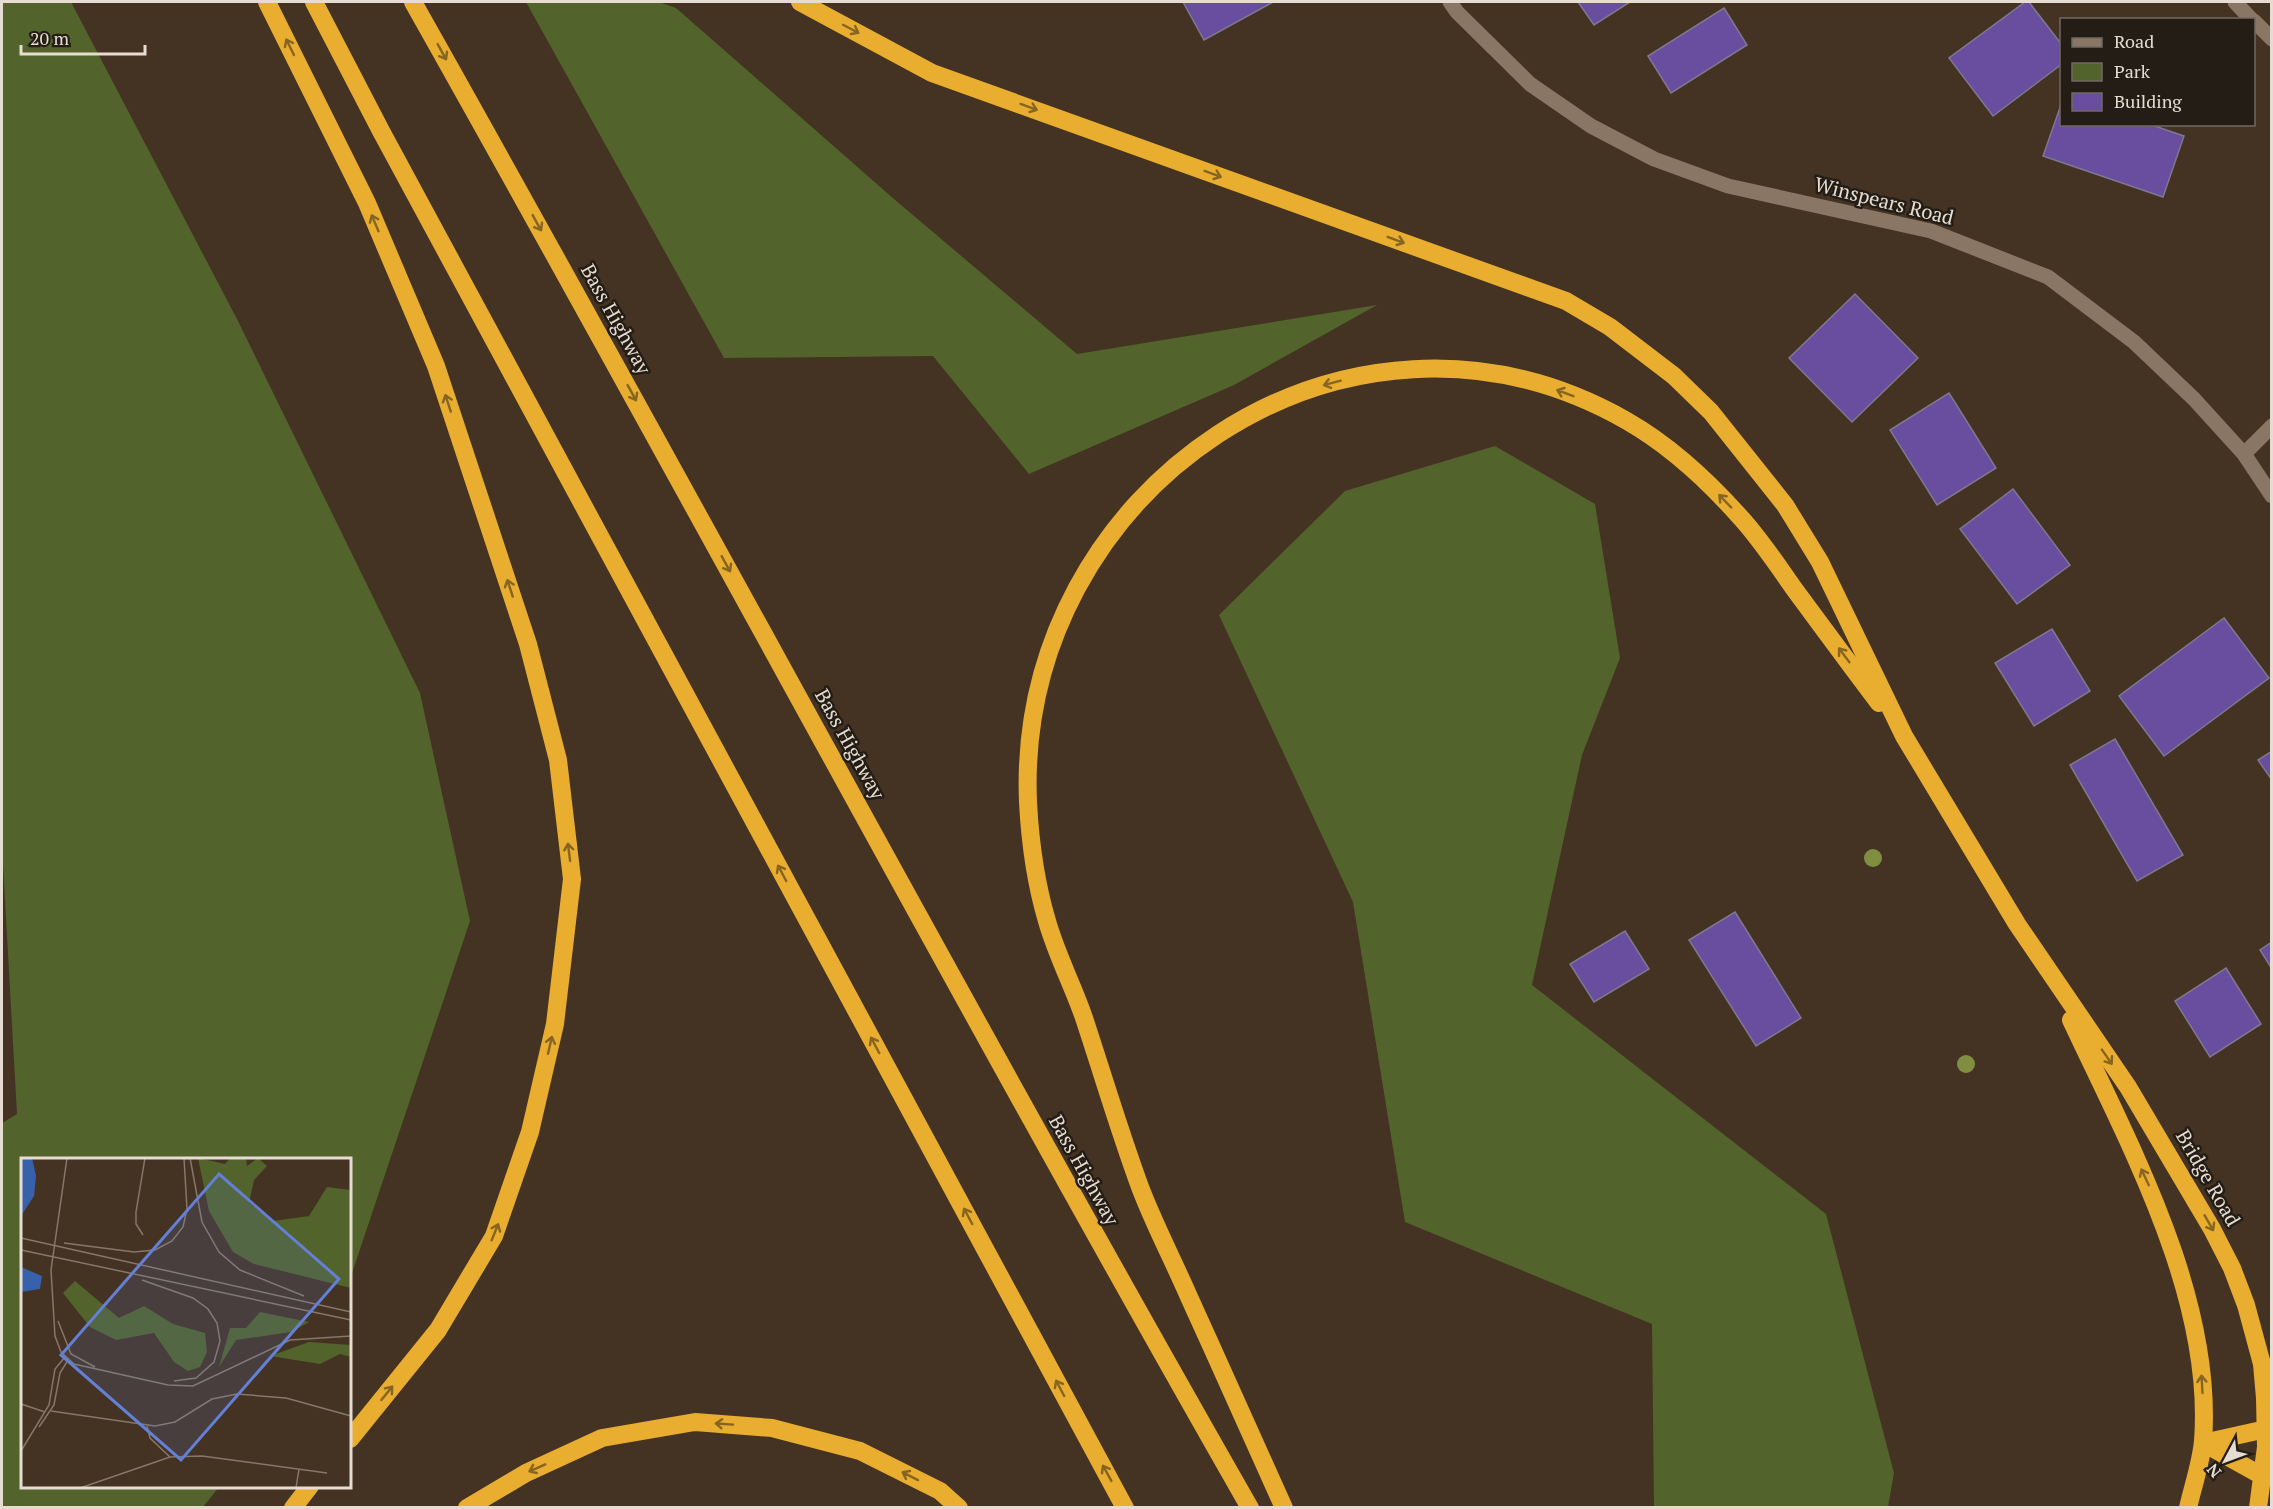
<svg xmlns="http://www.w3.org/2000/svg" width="2273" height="1509" viewBox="0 0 2273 1509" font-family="'PT Serif',serif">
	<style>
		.green { fill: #52632b }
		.building { fill: #694d9f; stroke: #7e7890; stroke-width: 1.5 }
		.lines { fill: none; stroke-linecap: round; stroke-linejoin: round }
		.minor { stroke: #8a7664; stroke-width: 15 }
		.highway { stroke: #e9ad30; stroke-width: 18 }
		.tree { fill: #808e42 }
		.oneway { stroke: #866522 }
		.labels { text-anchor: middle; stroke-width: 5; stroke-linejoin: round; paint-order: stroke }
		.street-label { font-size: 20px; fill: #e6dcd2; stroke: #241d15 }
		.inset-road { fill: none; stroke: #857769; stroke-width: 1.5 }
		.view { fill: #6380d6; fill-opacity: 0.15; stroke: #6380d6; stroke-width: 3 }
		.inset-edge { fill: none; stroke: #e6dcd2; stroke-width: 3 }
	</style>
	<rect width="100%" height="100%" fill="#443323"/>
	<!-- green -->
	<path class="green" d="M2 2H71L238 321 420 693 470 921 350 1279V1160H22V1486L219 1487 203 1507H2V1123L17 1114 2 847Z
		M526 2H659L676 8 894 199 1077 354 1377 305 1234 385 1029 474 933 356 724 358Z
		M1495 446 1595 504 1620 658 1582 755 1532 985 1826 1214 1894 1473 1888 1507H1654L1652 1324 1405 1222 1353 902 1219 615 1345 491Z"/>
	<!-- building -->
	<path class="building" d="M1183 2H1273L1204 40Z
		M1578 2H1630L1594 25Z
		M2025 2H2029L2062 45V64L1993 116 1949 58Z
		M1724 8 1747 45 1671 93 1648 56Z
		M2062 102V124H2149L2184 136 2163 197 2043 156Z
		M1855 294 1918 358 1852 422 1789 358Z
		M1949 393 1996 468 1937 505 1890 430Z
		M2013 489 2070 565 2017 604 1960 529Z
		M2224 618 2269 678 2164 756 2119 696Z
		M2052 629 2090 691 2034 726 1995 663Z
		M2115 739 2183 855 2137 881 2070 765Z
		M2272 751V780L2258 760Z
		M1735 912 1801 1018 1756 1046 1689 940Z
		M1625 931 1649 969 1594 1002 1570 964Z
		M2272 942V969L2260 950Z
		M2226 968 2261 1024 2210 1057 2175 1001Z"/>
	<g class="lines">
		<!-- minor -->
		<path class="minor" d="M1450 2 1457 12 1530 84 1591 126 1654 159 1728 186 1931 231 2048 277 2134 342 2194 399 2244 454 2272 496
			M2235 2 2252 20
			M2254 21 2272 39
			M2244 454 2272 426"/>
		<!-- highway -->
		<path class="highway" d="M267 2 367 203 436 366 528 644 558 760 572 879 555 1024 530 1132 494 1236 438 1330 350 1439
			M314 2 381 131 1125 1508
			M413 2C695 502 965 1009 1250 1508
			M800 2 932 73 1566 301 1610 327 1674 376 1711 412 1785 505 1820 562 1904 736 2017 924 2128 1087 2212 1229 2232 1268 2246 1305 2262 1364 2265 1398 2266 1447 2258 1508
			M2071 1020C2130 1146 2214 1298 2203 1441 2201 1463 2193 1486 2188 1508
			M2203 1443 2264 1477
			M2203 1443 2266 1429
			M293 1508 310 1486
			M467 1508 526 1473 602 1438 695 1422 772 1428 860 1451 940 1491 959 1508
			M1284 1508C1252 1437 1221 1367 1189 1297 1173 1260 1154 1224 1140 1187 1119 1130 1102 1072 1083 1015 1072 984 1056 953 1047 921 1036 884 1030 841 1028 802 1015 490 1347 261 1627 421 1669 445 1709 482 1741 518 1761 540 1778 566 1795 590 1823 628 1851 666 1879 703"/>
	</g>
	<!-- trees -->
	<g class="tree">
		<circle cx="1873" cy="858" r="9"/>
		<circle cx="1966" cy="1064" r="9"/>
	</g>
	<!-- one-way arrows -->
	<defs><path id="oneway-shaft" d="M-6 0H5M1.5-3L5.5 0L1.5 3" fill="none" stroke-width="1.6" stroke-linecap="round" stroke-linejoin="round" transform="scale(1.5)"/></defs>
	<g class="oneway">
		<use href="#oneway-shaft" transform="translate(851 29) rotate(28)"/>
		<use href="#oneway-shaft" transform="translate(290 47) rotate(-116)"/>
		<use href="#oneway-shaft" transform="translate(442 52) rotate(61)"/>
		<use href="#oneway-shaft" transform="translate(1029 107) rotate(20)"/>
		<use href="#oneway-shaft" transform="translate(1213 174) rotate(20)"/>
		<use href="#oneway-shaft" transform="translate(375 223) rotate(-113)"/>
		<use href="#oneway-shaft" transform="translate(537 223) rotate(61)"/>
		<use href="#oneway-shaft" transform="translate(1396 240) rotate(20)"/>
		<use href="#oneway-shaft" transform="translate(1332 383) rotate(165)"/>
		<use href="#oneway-shaft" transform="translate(632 393) rotate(61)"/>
		<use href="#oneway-shaft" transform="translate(1565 393) rotate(-159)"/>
		<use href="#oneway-shaft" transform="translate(448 403) rotate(-108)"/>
		<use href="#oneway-shaft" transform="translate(1725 501) rotate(-134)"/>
		<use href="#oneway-shaft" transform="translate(726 564) rotate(61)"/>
		<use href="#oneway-shaft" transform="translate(510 588) rotate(-108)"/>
		<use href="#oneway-shaft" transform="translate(1844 655) rotate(-127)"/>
		<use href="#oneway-shaft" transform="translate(569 852) rotate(-97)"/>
		<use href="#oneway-shaft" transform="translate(782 873) rotate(-118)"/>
		<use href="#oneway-shaft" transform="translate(550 1045) rotate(-77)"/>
		<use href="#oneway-shaft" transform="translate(875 1045) rotate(-118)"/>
		<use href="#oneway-shaft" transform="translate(2107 1057) rotate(55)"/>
		<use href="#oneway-shaft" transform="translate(2145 1177) rotate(-115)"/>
		<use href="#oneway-shaft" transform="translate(968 1216) rotate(-118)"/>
		<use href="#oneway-shaft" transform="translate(2209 1223) rotate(60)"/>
		<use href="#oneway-shaft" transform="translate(495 1232) rotate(-68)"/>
		<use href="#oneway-shaft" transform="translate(2202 1384) rotate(-93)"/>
		<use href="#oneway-shaft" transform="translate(1060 1388) rotate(-118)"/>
		<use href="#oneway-shaft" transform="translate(387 1393) rotate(-51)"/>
		<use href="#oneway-shaft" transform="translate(724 1424) rotate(-176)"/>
		<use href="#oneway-shaft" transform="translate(537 1468) rotate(156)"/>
		<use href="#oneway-shaft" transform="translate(1107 1473) rotate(-119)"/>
		<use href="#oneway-shaft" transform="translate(910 1476) rotate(-153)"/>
	</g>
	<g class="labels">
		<!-- street labels -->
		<g class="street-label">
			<text transform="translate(1884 201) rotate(14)" y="7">Winspears Road</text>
			<text transform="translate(616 319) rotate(61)" y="7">Bass Highway</text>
			<text transform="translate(850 744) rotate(61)" y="7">Bass Highway</text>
			<text transform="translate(1084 1170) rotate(61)" y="7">Bass Highway</text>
			<text transform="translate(2208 1178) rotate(60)" y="7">Bridge Road</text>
		</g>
	</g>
	<!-- overview -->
	<g transform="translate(21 1158)">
		<rect width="330" height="330" fill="#443323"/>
		<path d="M177 0 204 6 209 0H225L226 8 237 0 246 8 233 22 228 45 252 63 288 58 306 29 330 32V130L233 106 212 94 188 53ZM54 123 98 160 123 148 152 166 184 175 186 194 179 209 167 213 153 204 133 175 95 182 69 169 42 135ZM239 154 288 164 270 174 215 182 198 209 209 170H225ZM288 184 330 187V199L319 196 299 206 249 198Z" fill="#52632b"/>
		<path d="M0 0H11L15 18 13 38 0 58ZM0 109 21 118 19 131 0 134Z" fill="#3761ab"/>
		<path class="inset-road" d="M46 0 30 112 34 178 40 194 53 206 147 227 172 228 269 182 330 178M169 0 181 64 198 94 219 112 283 138M122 77 115 66V54L124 0M0 80 330 154M43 85 113 94 134 92 151 83 162 69 166 51 163 0M0 92 330 162M121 122 172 140 187 151 196 165 199 183 193 204 175 220 153 223M37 163 50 196 74 209M0 246 24 254M30 253 134 268 154 264 191 241 216 236 265 240 330 258M126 268 129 280 149 299M18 269 33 247 39 215 47 202M0 293 28 247 34 211 44 199M59 330 149 299 181 298 306 315M275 330 278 311"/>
		<path class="view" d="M198 16 318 121 160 302 40 197Z"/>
		<rect width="330" height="330" class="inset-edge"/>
	</g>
	<!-- border -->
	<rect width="2273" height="1509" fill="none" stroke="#e6dcd2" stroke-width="6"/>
	<!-- legend -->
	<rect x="2060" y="18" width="195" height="108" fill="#241d15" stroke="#726961" stroke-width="1.5"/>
	<rect x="2072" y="38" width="30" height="9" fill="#8a7664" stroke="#726961" stroke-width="1.5"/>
	<text x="2114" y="48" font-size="18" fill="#e6dcd2">Road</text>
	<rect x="2072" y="63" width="30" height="18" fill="#52632b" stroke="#726961" stroke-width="1.5"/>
	<text x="2114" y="78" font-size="18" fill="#e6dcd2">Park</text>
	<rect x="2072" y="93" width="30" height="18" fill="#694d9f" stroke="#726961" stroke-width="1.5"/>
	<text x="2114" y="108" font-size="18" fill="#e6dcd2">Building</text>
	<!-- north arrow -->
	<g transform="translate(2225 1461) rotate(229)" stroke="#241d15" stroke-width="4.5" paint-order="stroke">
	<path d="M0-4.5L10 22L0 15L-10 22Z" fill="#e6dcd2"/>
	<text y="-9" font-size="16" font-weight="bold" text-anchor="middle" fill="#e6dcd2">N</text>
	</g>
	<!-- scale -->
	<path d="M21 45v9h124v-9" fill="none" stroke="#e6dcd2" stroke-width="3"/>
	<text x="30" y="45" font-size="18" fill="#e6dcd2" stroke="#241d15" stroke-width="4.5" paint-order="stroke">20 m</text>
</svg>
